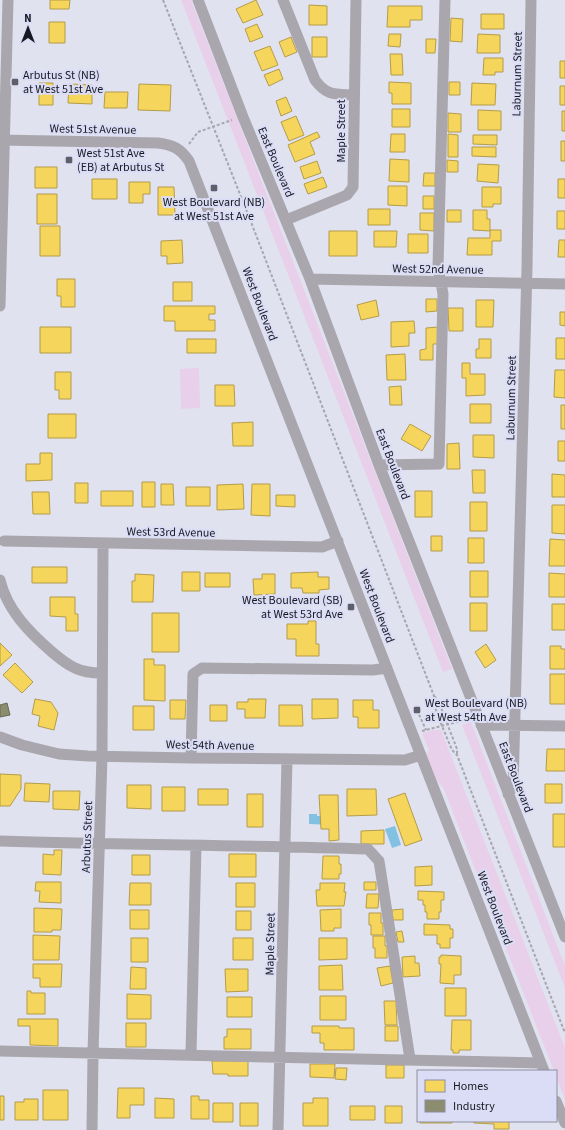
<svg xmlns="http://www.w3.org/2000/svg" width="565" height="1130" viewBox="0 0 565 1130" font-family="'Source Sans 3',sans-serif">
	<style>
		.green { fill: #e8cfea }
		.water { fill: #82c1e2 }
		.homes { fill: #f6d55c; stroke: #b39c4a }
		.industry { fill: #8c8c6e; stroke: #696957 }
		.lines { fill: none; stroke-linecap: round; stroke-linejoin: round }
		.path { stroke: #a7a6af; stroke-width: 2; stroke-dasharray: 3 2; stroke-linecap: butt }
		.minor { stroke: #a9a7ad; stroke-width: 11 }
		.poi-dot { fill: #5e5f69; stroke: #dbddf6; stroke-width: 1.5 }
		.labels { text-anchor: middle; stroke-width: 4; stroke-linejoin: round; paint-order: stroke }
		.street-label { font-size: 12px; fill: #171820; stroke: #dbddf6 }
		.poi-label { font-size: 12px; fill: #171820; stroke: #dbddf6; text-anchor: start }
	</style>
	<rect width="100%" height="100%" fill="#e1e2f0"/>
	<!-- green -->
	<path class="green" d="M181 0H191L452 669 443 672Z
		M199 368 200 408 181 409 180 369Z
		M471 722 565 966V988L462 725Z
		M433 730H441L565 1048V1100L556 1077V1071H554L443 787 437 781 427 756 429 750 422 733Z"/>
	<!-- water -->
	<path class="water" d="M309 814H317V816H334V825L309 824Z
		M395 826 401 845 392 848 385 829Z"/>
	<!-- homes -->
	<path class="homes" d="M50 0H70L69 9H50Z
		M256 0 263 15 243 23 236 9Z
		M309 5 327 6V25H309Z
		M388 6H422V20H410V27H387Z
		M481 14H504V29H481Z
		M451 18 463 19 462 42 450 41Z
		M49 22H65V43H49Z
		M257 24 263 37 250 42 245 29Z
		M389 34H401L400 47 388 46Z
		M478 34 500 35V53H477Z
		M291 37 297 52 285 57 279 42Z
		M312 37H327V57H312Z
		M426 39H436L435 53H426Z
		M270 46 278 65 262 71 254 52Z
		M390 54H402L403 75H391Z
		M484 58H503V72H495V75H483Z
		M560 61H565V78H560Z
		M279 69 283 79 269 86 264 75Z
		M389 82 411 83V104H392V93H389Z
		M449 82H460V95H449Z
		M39 83H53V105H39Z
		M472 83 496 84 495 105H471Z
		M69 84 92 85V104L68 103Z
		M139 84 171 85 170 111 138 110Z
		M560 86H565V105H560Z
		M105 92H128L127 108H104Z
		M286 97 292 111 281 116 276 101Z
		M392 109H410V127H392Z
		M478 110 501 111V130H478Z
		M562 111H565V131H562Z
		M448 113 461 114V132H448Z
		M296 116 304 135 289 141 281 122Z
		M317 132 320 137 310 142 315 154 295 162 288 145Z
		M391 134H405V152H390Z
		M448 134 458 135V157H448Z
		M473 135H497V145L473 144Z
		M561 141H565V161H561Z
		M472 147H496V157L472 156Z
		M390 159 409 160V182L389 181Z
		M447 160 458 161V172H447Z
		M317 161 321 173 304 179 300 167Z
		M478 164 499 165 498 183 477 181Z
		M35 167H57V188H35Z
		M424 173H435V186H423Z
		M323 177 327 187 308 194 304 184Z
		M92 179H117V199H92Z
		M558 179H565V198H558Z
		M129 182H150V194H143V203H129Z
		M388 186H407V206L388 205Z
		M158 187H174L175 215H158Z
		M482 187H501V204H493V207H482Z
		M37 194H57V224H37Z
		M423 196H434V209H423Z
		M368 209H390V225H368Z
		M447 210H461V222H447Z
		M473 210H487V219H490V231L473 230Z
		M557 211H565V229H557Z
		M420 213H434V231L420 230Z
		M40 226H60V256H40Z
		M490 230H501V241H492V255H467L468 238H490Z
		M329 231H357V256H329Z
		M374 231H397L396 247H374Z
		M408 234H428V253H408Z
		M182 240 183 263 167 264V256H161V241Z
		M559 240H565V257H558Z
		M57 279H75V307H61V296H57Z
		M173 282H192V301H173Z
		M426 299H437V311L426 312Z
		M376 300 379 316 361 320 357 305Z
		M476 300H494L493 327H476Z
		M164 306H215V314H209V320H215V331H175V321H164Z
		M448 308H463V331H449Z
		M560 312H565V326L560 325Z
		M414 321 415 333H409V346L391 347V322Z
		M40 327H71V353H40Z
		M438 327V344H433V360H420V350L426 349V328Z
		M556 338H565V359H556Z
		M187 339H216V353H187Z
		M479 339H491V358H476V349H479Z
		M405 354 406 380H387L386 355Z
		M462 363H470V374H485V395L466 396V378H462Z
		M555 370H565V398L554 397Z
		M55 372H71V399H59V390H55Z
		M215 385H234L235 406H215Z
		M401 386 402 405H390L389 387Z
		M470 404H491V423H470Z
		M561 405H565V429H561Z
		M48 414H76V438H48Z
		M253 422V446H233L232 423Z
		M410 424 431 436 422 451 401 439Z
		M473 435H494V458L473 457Z
		M558 441H565V461H558Z
		M459 443 460 469H447V444Z
		M40 453H52V480L26 481V464H40Z
		M472 470H485V493H473Z
		M552 474 565 475V497H552Z
		M142 482H155V507H142Z
		M75 483H88V503H75Z
		M161 484H173L174 505H161Z
		M243 484 244 509 217 510V485Z
		M252 484H270V516L251 515Z
		M186 487H210V506H186Z
		M101 491H133V506H101Z
		M415 491H432V517H415Z
		M32 492H49L50 514H33Z
		M276 495H295V507L276 506Z
		M470 502H487V531H470Z
		M552 505H565V534L552 533Z
		M431 536H442V551H431Z
		M468 538H484V563H468Z
		M550 539 565 540V566H549Z
		M32 567H67V583H32Z
		M470 571H488V597H470Z
		M182 572H200V591H182Z
		M318 572V577H329V589L319 590V593H303L302 588H291V573Z
		M205 573H230V587H205Z
		M549 573 565 574V597H549Z
		M135 574 154 575 153 602H132V581H135Z
		M262 574H275V594L254 595 253 579H262Z
		M50 597H75V614H78V631H66V617L50 616Z
		M470 603H487V631H470Z
		M552 604H565V630H552Z
		M152 613H179V652H152Z
		M308 621H316V644H319V656H296V639H287V624H308Z
		M0 643 12 655 0 666Z
		M486 644 496 660 485 668 475 652Z
		M550 646H561V649H565V669H550Z
		M144 659H154V665H165V701L144 700Z
		M15 663 33 682 22 693 3 675Z
		M550 674H565V704H550Z
		M35 699 51 702 58 713 54 730 38 726 40 716 32 714Z
		M248 699H266L265 718H245V709H237V702H248Z
		M312 699H338V718L312 719Z
		M170 700H186L185 719H170Z
		M353 700H373V710H379V728H358V717H353Z
		M210 705H227V721H210Z
		M279 705H302L303 726H279Z
		M133 706H154V730H133Z
		M547 749H565V771H546Z
		M0 774 21 775V789L10 806H0Z
		M25 783 50 784 49 802 24 801Z
		M545 784H562V803H545Z
		M127 785H151V809L127 808Z
		M162 787H185V811H162Z
		M198 789H228V805H198Z
		M347 789H376L377 815 347 816Z
		M53 791H80L79 810 53 809Z
		M405 793 422 840 405 846 388 799Z
		M247 794H263V827H247Z
		M319 795H338L339 840 329 841V829H321Z
		M553 814H565V847H553Z
		M384 830V844H361V831Z
		M54 850H62L61 875 43 874V854L54 855Z
		M229 854H256V877H229Z
		M132 855H150V875H132Z
		M323 856H339V864H341V874H339V879H322Z
		M432 866V885L415 886V867Z
		M36 882H61V903L39 902 40 891H35Z
		M364 882H376V890H364Z
		M130 883H151V905H129Z
		M236 883H255V907H236Z
		M320 883H345L344 892H346L344 906H317L316 890H320Z
		M418 891 444 892V900H441V912H439V919H427V912H425V905H423V900H418Z
		M367 894H379L378 908H366Z
		M34 908 62 909 61 930H52V932H34Z
		M341 909V928H334V931H321L320 910Z
		M403 909V920H393L392 910Z
		M130 910H149V929H130Z
		M236 911H251V930H236Z
		M369 913H381V923H383V935H371V925H369Z
		M424 924 450 925V929H453V938H450V948H440V944H437V935H424Z
		M402 931 404 942H398L396 932Z
		M33 935 60 936 59 960H33Z
		M373 936H385V946H387V958H375V948H373Z
		M131 938H148V962H131Z
		M233 938H253V960H233Z
		M319 938H347V959L319 960Z
		M441 955 461 956V975H454V984L440 983 441 964H439V957H441Z
		M415 956V963H419L420 976 403 977 402 957Z
		M33 964H62L61 987H40V978H33Z
		M342 965 343 990H319V966Z
		M390 966 393 983 381 986 377 968Z
		M131 967 146 968V989H130Z
		M225 969H248V991L226 992Z
		M445 988H466V1016H445Z
		M27 991H31V993H45V1014H27Z
		M127 994 151 995V1019H127Z
		M320 996H346V1020H320Z
		M227 997H252V1017H227Z
		M384 1001H396L397 1025H385Z
		M18 1019H58V1046L30 1045V1026H18Z
		M452 1020H471V1050H459V1053H453V1050H451Z
		M126 1023H146V1047H126Z
		M312 1026H339V1028H354V1050H324V1043H320V1033H312Z
		M385 1026H398V1041H385Z
		M227 1029H251V1049H224V1037H227Z
		M212 1061H248V1076H228V1074H213Z
		M310 1064H335L334 1078 310 1077Z
		M386 1065H404V1078H386Z
		M336 1068H347L346 1080 335 1079Z
		M118 1088H144V1105H130V1118H117Z
		M43 1090H68V1120H43Z
		M0 1096H4V1120H0Z
		M191 1096H199V1100H209V1119H191Z
		M155 1098 174 1099V1118H155Z
		M313 1098H328V1126H303V1103H313Z
		M24 1099H38V1120H15V1102H24Z
		M213 1103H233V1122H213Z
		M240 1103H258V1126H240Z
		M350 1106H375V1120H350Z
		M385 1106H402V1123H385Z
		M420 1121H452V1123H420Z
		M474 1121H509V1129H494V1124L474 1123Z"/>
	<!-- industry -->
	<path class="industry" d="M7 703 10 715 0 717V705Z"/>
	<g class="lines">
		<!-- path -->
		<path class="path" d="M163 0 251 222 434 696 433 702 442 726 452 750 457 755 565 1033
			M189 144 198 132 232 120
			M434 696 438 700 457 749V755
			M417 710 426 730
			M422 731 468 719"/>
		<!-- minor -->
		<path class="minor" d="M198 0 243 117 310 279 379 465 565 937
			M283 0 315 80C327 96 334 94 354 95
			M0 140 158 143C173 145 180 148 189 161L544 1071
			M286 220 347 195 353 187 356 0
			M310 279 565 284
			M0 306 8 0
			M379 465 439 464 443 294 438 267 445 0
			M4 541 322 547 338 541
			M0 580C7 610 29 632 52 652 59 658 66 664 75 668 83 672 93 673 102 673
			M481 725 565 726
			M0 737 22 745 59 754 88 756 191 758 405 760 421 755
			M191 758 193 674 202 668 373 670 387 668
			M508 794 513 787 527 268 531 0
			M0 841C123 845 245 845 368 849L379 861 410 1059
			M0 1051 541 1063
			M191 1054 196 846
			M556 1101 565 1123
			M92 1130 93 1053 102 756 103 544
			M278 1130 287 759"/>
	</g>
	<!-- markers -->
	<g class="poi-dot">
		<rect x="11" y="78" width="8" height="8" rx="2"/>
		<rect x="65" y="156" width="8" height="8" rx="2"/>
		<rect x="210" y="184" width="8" height="8" rx="2"/>
		<rect x="347" y="603" width="8" height="8" rx="2"/>
		<rect x="413" y="706" width="8" height="8" rx="2"/>
	</g>
	<g class="labels">
		<!-- street labels -->
		<g class="street-label">
			<text transform="translate(517 74) rotate(-89)" y="4">Laburnum Street</text>
			<text transform="translate(93 129) rotate(1)" y="4">West 51st Avenue</text>
			<text transform="translate(341 131) rotate(-90)" y="4">Maple Street</text>
			<text transform="translate(276 162) rotate(67)" y="4">East Boulevard</text>
			<text transform="translate(438 269) rotate(1)" y="4">West 52nd Avenue</text>
			<text transform="translate(260 304) rotate(69)" y="4">West Boulevard</text>
			<text transform="translate(511 398) rotate(-89)" y="4">Laburnum Street</text>
			<text transform="translate(393 464) rotate(69)" y="4">East Boulevard</text>
			<text transform="translate(171 532) rotate(1)" y="4">West 53rd Avenue</text>
			<text transform="translate(377 606) rotate(69)" y="4">West Boulevard</text>
			<text transform="translate(210 745) rotate(1)" y="4">West 54th Avenue</text>
			<text transform="translate(516 777) rotate(69)" y="4">East Boulevard</text>
			<text transform="translate(87 837) rotate(-88)" y="4">Arbutus Street</text>
			<text transform="translate(495 908) rotate(69)" y="4">West Boulevard</text>
			<text transform="translate(270 944) rotate(-89)" y="4">Maple Street</text>
		</g>
		<!-- poi labels -->
		<g class="poi-label">
			<text x="23" y="79">Arbutus St (NB)<tspan x="23" dy="14">at West 51st Ave</tspan></text>
			<text x="77" y="157">West 51st Ave<tspan x="77" dy="14">(EB) at Arbutus St</tspan></text>
			<text x="214" y="206" text-anchor="middle">West Boulevard (NB)<tspan x="214" dy="14">at West 51st Ave</tspan></text>
			<text x="343" y="604" text-anchor="end">West Boulevard (SB)<tspan x="343" dy="14">at West 53rd Ave</tspan></text>
			<text x="425" y="707">West Boulevard (NB)<tspan x="425" dy="14">at West 54th Ave</tspan></text>
		</g>
	</g>
	<!-- legend -->
	<rect x="417" y="1070" width="140" height="52" fill="#dbddf6" stroke="#8d8ea0"/>
	<rect x="425" y="1080" width="20" height="12" fill="#f6d55c" stroke="#8d8ea0"/>
	<text x="453" y="1090" font-size="12" fill="#171820">Homes</text>
	<rect x="425" y="1100" width="20" height="12" fill="#8c8c6e" stroke="#8d8ea0"/>
	<text x="453" y="1110" font-size="12" fill="#171820">Industry</text>
	<!-- north arrow -->
	<g transform="translate(28 28)" stroke="#dbddf6" stroke-width="3" paint-order="stroke">
	<path d="M0-3L7 15L0 10L-7 15Z" fill="#171820"/>
	<text y="-6" font-size="11" font-weight="bold" text-anchor="middle" fill="#171820">N</text>
	</g>
</svg>
